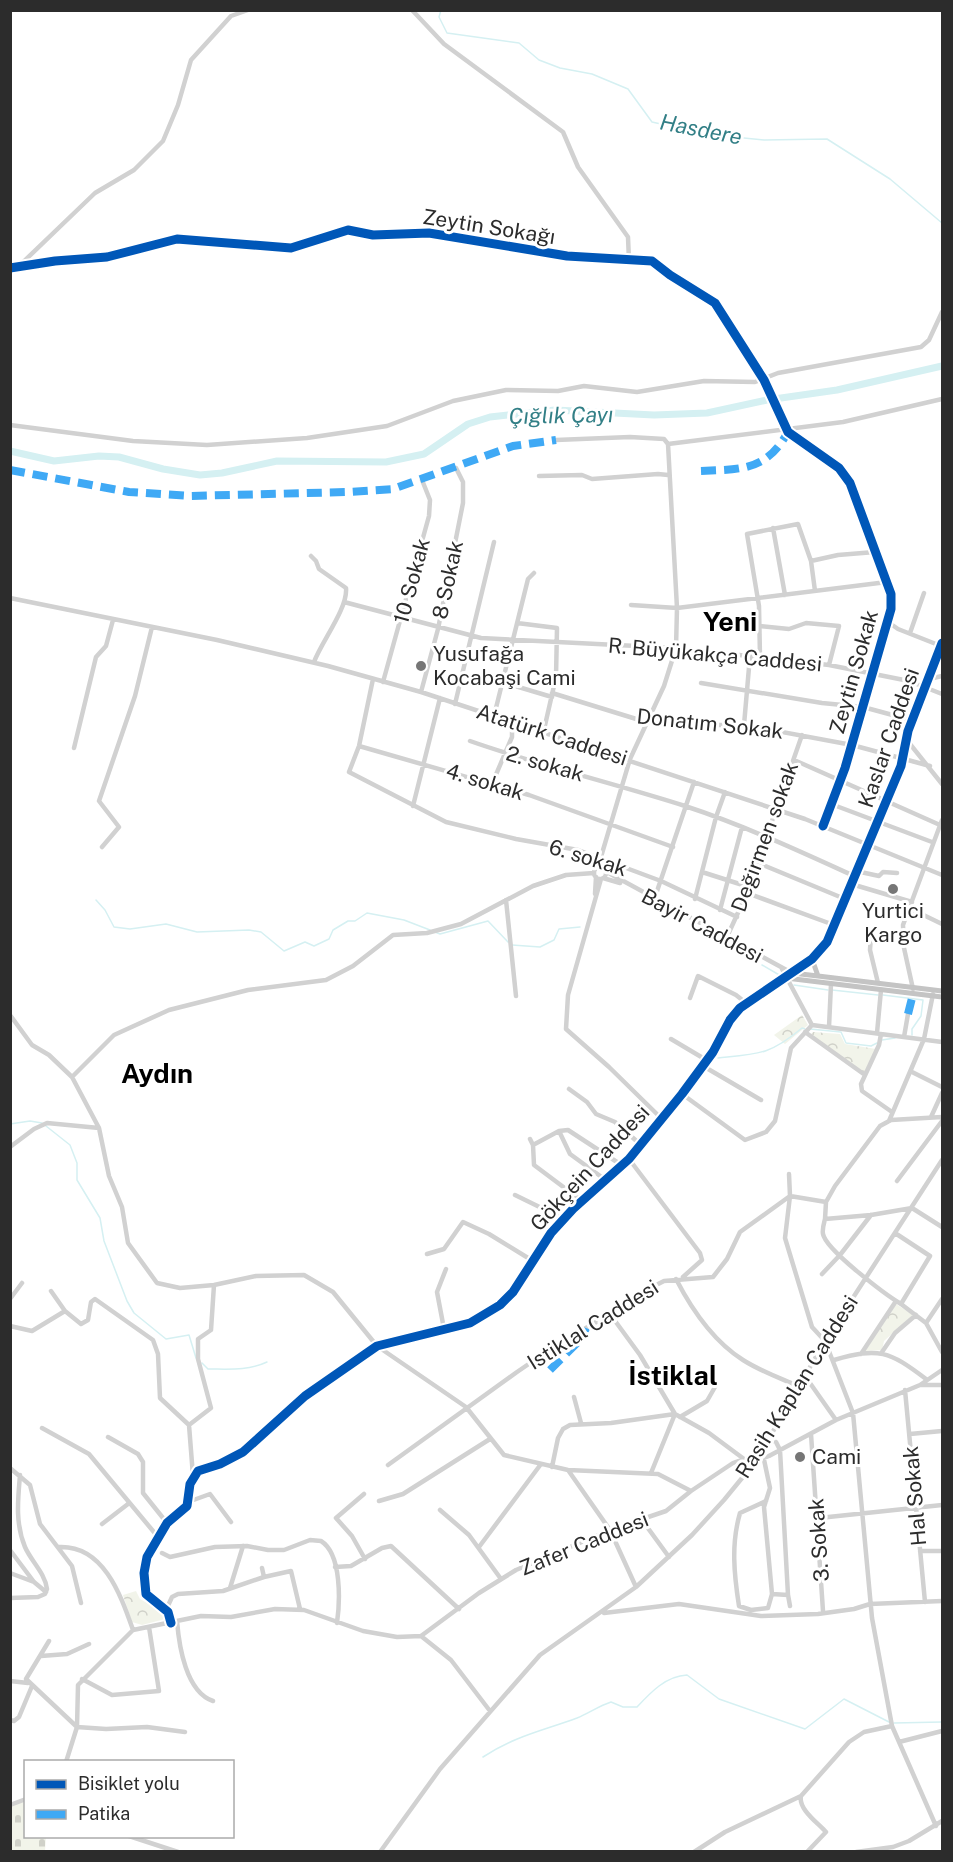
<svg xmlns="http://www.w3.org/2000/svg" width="953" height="1862" viewBox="0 0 953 1862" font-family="'Public Sans',sans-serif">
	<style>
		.cemetery { fill: url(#cemetery-stones) }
		.park { fill: url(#park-crowns) }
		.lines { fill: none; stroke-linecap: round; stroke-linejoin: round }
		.stream { stroke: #d5f0f2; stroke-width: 1.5 }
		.river { stroke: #d5f0f2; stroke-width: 7 }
		.minor { stroke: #d1d1d1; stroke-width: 4.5 }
		.major { stroke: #c4c4c4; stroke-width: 5 }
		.quiet { stroke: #3fa9f5; stroke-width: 8; stroke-dasharray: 15 8; stroke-linecap: butt }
		.cycleway-casing { stroke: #fff; stroke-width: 13 }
		.cycleway { stroke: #0057b8; stroke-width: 9 }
		.poi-dot { fill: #767676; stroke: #fff; stroke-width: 2 }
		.labels { text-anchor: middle; stroke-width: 6; stroke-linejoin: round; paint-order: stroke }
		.street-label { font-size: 21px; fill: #2c2c2c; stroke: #fff }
		.poi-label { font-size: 21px; fill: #2c2c2c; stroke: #fff; text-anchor: start }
		.water-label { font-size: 22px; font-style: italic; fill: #327f86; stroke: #fff }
		.district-label { font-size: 27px; font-weight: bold; fill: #000; stroke: #fff }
	</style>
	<defs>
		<pattern id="cemetery-stones" width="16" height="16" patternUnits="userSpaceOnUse" patternTransform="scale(1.5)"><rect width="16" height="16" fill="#f2f4ea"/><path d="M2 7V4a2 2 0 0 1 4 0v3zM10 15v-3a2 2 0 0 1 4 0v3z" fill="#d0d1c9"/></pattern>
		<pattern id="park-crowns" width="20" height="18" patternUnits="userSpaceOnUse" patternTransform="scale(1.5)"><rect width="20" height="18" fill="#f2f4ea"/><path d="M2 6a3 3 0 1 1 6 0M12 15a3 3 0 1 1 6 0" fill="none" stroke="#d0d1c9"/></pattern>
	</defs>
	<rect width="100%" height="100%" fill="#fff"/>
	<!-- cemetery -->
	<path class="cemetery" d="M25 1799 26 1836 46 1837 45 1851H11L10 1805Z"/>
	<!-- park -->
	<path class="park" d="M802 1015 808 1025 785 1044 774 1035Z
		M813 1032 840 1034 845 1044 876 1049 864 1073 810 1035Z
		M896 1304 913 1315 884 1341 882 1350 865 1351Z
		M136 1591 140 1599 165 1613V1619L142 1625 132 1622 123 1595Z"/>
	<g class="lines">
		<!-- stream -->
		<path class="stream" d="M441 10 439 17 447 33 519 43 539 60 560 68 592 74 628 89 652 122 704 134 764 140 827 139 890 179 942 223
			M96 900 105 910 114 927 130 929 166 924 197 932 249 930 261 932 284 951 305 942 314 946 329 939 333 930 348 921H355L367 913 404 920 430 930
			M435 932 440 934 488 921 508 942
			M512 945 540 947 554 940 559 929 580 927
			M762 965 781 976
			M794 985 828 990
			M832 990 878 995
			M883 995 923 1000 921 1016 912 1029V1035
			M810 1029 841 1032 846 1043 871 1046 877 1043
			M882 1040 895 1038
			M718 1058C758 1054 770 1055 802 1028L805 1029
			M10 1124 30 1121 42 1123
			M46 1126 70 1145 77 1163V1180L100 1218 104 1241 127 1301 134 1313 166 1339 189 1335 196 1358
			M202 1363 208 1369C228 1369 248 1371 267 1362
			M894 1723 942 1722
			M483 1757C515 1736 542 1731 577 1718 589 1713 599 1706 611 1702L623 1707H637C651 1692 666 1676 687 1675L719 1699 805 1729 844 1699 889 1722"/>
		<!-- river -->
		<path class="river" d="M10 451 54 461 99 456 119 457 163 469 200 475 222 473 277 461 386 462 424 454 468 424 490 417 555 410 654 415 707 413 767 400 837 390 942 366"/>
		<!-- minor -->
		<path class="minor" d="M412 10 444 44 563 132 578 167 628 237 629 261
			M19 266 95 193 134 170 163 141 178 105 191 60 231 16 248 10
			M10 268 55 261 107 257 177 239 291 248 348 230 373 235 429 233 567 256 652 261 670 275 715 303 764 380 788 432 839 468 850 483 891 594V609L845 768 823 826
			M10 425 133 441 207 445 307 438 387 426 453 401 506 390 558 391 584 386 637 392 704 381 755 382 778 373 921 347 929 340 942 312
			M556 440 630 437 664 439 668 444 843 422 942 399
			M539 476 582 475 592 479 658 474 668 475
			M773 528 785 595
			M311 556 316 561 319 569 346 588C348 608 322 641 314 662
			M811 561 838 555 875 552
			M10 598 217 640 328 666 421 692 805 819 942 875
			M344 602 481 638 676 648 829 665 909 681 942 694
			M631 605 677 608 887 582
			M888 622 898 629 941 646
			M517 623 557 628 556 677 543 734
			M760 626 789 629 806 623 839 626 829 665
			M910 633 924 593
			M760 657 759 606 747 534 798 524 811 561 815 591
			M373 679 359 746 349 772 446 822 516 839 578 850 661 881 737 917
			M929 679 942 676
			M383 682 429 516 430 500 422 480
			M502 682 552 697
			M701 683 822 703 863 707 911 720
			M421 692 438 629 463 503V482L456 468
			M552 693 646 722 684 725H744L852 745 930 766
			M455 704 494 542
			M494 716 528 579 534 573
			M744 725 750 656
			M906 739 942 784
			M470 741C541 766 613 783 685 806 743 825 799 851 854 876
			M359 746 529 795 673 847
			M74 748 96 657 106 646 113 620
			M794 760 940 825
			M492 784 512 737V723
			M831 804 932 842
			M413 806 440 698
			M102 847 119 827 99 801 135 696 152 627
			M758 863 845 899
			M598 867 630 759 664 686 676 648 677 608 668 444
			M594 873a6 6 0 1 1 12 0a6 6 0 1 1-12 0Z
			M605 871 792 973
			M856 871 879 876 883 872 897 873
			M702 872 749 887
			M603 878 620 883
			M601 879 568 995 566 1029 609 1067 662 1119
			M858 886 912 902
			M747 893 834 925
			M595 894 596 877
			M695 899 716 817 725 792
			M506 900 516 996
			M654 900 694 782
			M909 908 942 924
			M720 910 742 827
			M871 935 870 950 878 983
			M726 939 747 893 802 735
			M913 989 904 948 903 925 942 820
			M690 998 698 976 736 995 746 1003
			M10 1015 32 1045 49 1055 72 1077 99 1128 109 1176 122 1207 128 1243 157 1283 180 1288 214 1285 256 1276 304 1275 333 1292 377 1346 466 1407 504 1455 568 1470 658 1474 691 1491
			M812 1025 942 1042
			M829 1027 831 984
			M805 1032 865 1075
			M877 1033 881 990
			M881 1034 879 1045 861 1084 862 1091 892 1112
			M904 1037 908 1014
			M671 1039 708 1061
			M703 1066 761 1100
			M912 1072 942 1087
			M72 1077 114 1035 169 1010 248 990 326 980 353 966 393 935 427 933 461 924 533 886 566 875 594 873
			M569 1089 587 1102 596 1114 615 1122 641 1145
			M682 1094 745 1140 766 1132 775 1121 791 1048 812 1025 782 969
			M931 1117 942 1093
			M889 1121 924 1039 933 994
			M559 1131 570 1154 607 1181
			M530 1139 533 1145 534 1165 582 1201
			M533 1145 559 1131 568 1130 623 1166
			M10 1147 34 1129 47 1123 99 1128
			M629 1159 700 1253 702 1260 683 1277
			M897 1181 942 1121
			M515 1195 564 1219
			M826 1202 835 1186 880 1126 891 1120 942 1117
			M825 1219C824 1223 822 1229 823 1234 826 1250 886 1295 901 1304L930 1256 895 1233
			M427 1254 444 1249 463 1222 489 1234 533 1261
			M822 1274 840 1255 871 1215
			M676 1279C692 1310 713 1341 743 1360 760 1371 780 1378 798 1386
			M51 1291 65 1311 81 1324 88 1320 91 1302 95 1299 153 1340 158 1354 160 1398 189 1425
			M10 1299 22 1283
			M901 1304 926 1323 942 1352
			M610 1314 640 1355 675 1414 709 1433 744 1459
			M926 1323 942 1299
			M10 1326 32 1331 65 1311
			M444 1329 437 1292 446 1269
			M882 1352 895 1333 916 1315
			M861 1354 896 1301
			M834 1360C879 1347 889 1351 926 1379
			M805 1376 836 1420
			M920 1385H942
			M905 1390 925 1602
			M574 1397 581 1423
			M680 1417 707 1401 715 1387
			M42 1428 89 1454 158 1537
			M811 1434 823 1611
			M910 1434 942 1431
			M108 1437 138 1454 143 1462V1493L167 1523
			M763 1455 770 1488 764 1507 772 1594 788 1595 780 1450 776 1442 767 1438
			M388 1465 517 1372 555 1346 610 1314 623 1302 664 1281 713 1277 727 1259 740 1232 790 1196 789 1174
			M552 1467 558 1438 563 1429 570 1425 611 1423 675 1414
			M10 1468 30 1485 40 1524 72 1566 81 1603
			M568 1470 610 1530 636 1587
			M651 1473 675 1414
			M193 1476 189 1425 211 1408 198 1359V1339L211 1330 214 1285
			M364 1494 336 1518 352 1536 365 1559
			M379 1501 403 1494 490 1439
			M766 1501 740 1513C731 1544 734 1574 739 1606L751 1610 768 1608 772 1594
			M188 1502 210 1494 231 1522
			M440 1510 469 1535 501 1579
			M819 1518 942 1505
			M642 1520 669 1557
			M102 1524 128 1504
			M59 1547C104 1545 121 1596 133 1630
			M479 1547 541 1464
			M10 1550 34 1582 46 1592
			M920 1551H942
			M162 1553 170 1557 215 1547 247 1546 268 1550H284L310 1540 321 1541C342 1554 340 1602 337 1623
			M335 1567 351 1566 382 1548 391 1546 459 1609
			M10 1573 34 1582
			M264 1577 291 1571 300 1609
			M230 1588 243 1546
			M788 1595 790 1606
			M10 1598 38 1597 45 1594 47 1589C45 1573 31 1561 25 1547 15 1523 18 1499 20 1475
			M166 1610 172 1597 178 1594 223 1591 264 1577 262 1568
			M604 1613 679 1604 761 1616 818 1614 854 1609 870 1604 942 1601
			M177 1621C179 1646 186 1692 213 1701
			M171 1623 168 1612 146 1594 144 1573 147 1557 167 1523 187 1506 190 1484 198 1471 220 1464 243 1452 305 1396 377 1346 470 1323 500 1305 513 1292 551 1233 573 1209 629 1159 682 1094 713 1052 730 1020 740 1008 812 959 827 942 901 766 908 731 942 643
			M421 1636 451 1660 490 1711
			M49 1641 26 1679 77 1727 106 1729 147 1727 185 1732
			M41 1656 67 1654 89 1644
			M82 1679 112 1695 159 1691 149 1627
			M10 1681 28 1683
			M10 1720 14 1721 19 1717 32 1686
			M899 1742 942 1731
			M66 1762 77 1727 78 1685 133 1630 201 1616 231 1617 275 1609 304 1610 363 1631 397 1637 421 1636 479 1593 516 1570 610 1530 666 1511 691 1491 733 1463 744 1459 756 1461 769 1456 836 1420 920 1385 942 1370
			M10 1805 26 1799
			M936 1826 892 1726 872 1618 853 1413 825 1341 812 1327 785 1238 790 1196 826 1202 825 1219 871 1215 912 1208 942 1227
			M129 1836 178 1852
			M380 1852 440 1769 540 1655 636 1587 692 1535 724 1500 756 1461 825 1341 942 1160
			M694 1852 725 1832 801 1796
			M807 1852 826 1832C818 1823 798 1809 801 1796L849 1742 864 1732 892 1726
			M856 1852 893 1847 909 1841 942 1821"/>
		<!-- major -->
		<path class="major" d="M812 959 818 976 942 991
			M792 973 818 976
			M786 978 942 997"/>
		<!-- quiet -->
		<path class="quiet" d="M10 470 129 492 190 496 348 492 393 489 513 446 556 440
			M701 471C742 469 766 471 788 432
			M908 1014 913 994
			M550 1370 582 1338 586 1328"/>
		<!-- cycleway casing -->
		<g class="cycleway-casing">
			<path id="cycleway" d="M10 268 55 261 107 257 177 239 291 248 348 230 373 235 429 233 567 256 652 261 670 275 715 303 764 380 788 432 839 468 850 483 891 594V609L845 768 823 826
				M171 1623 168 1612 146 1594 144 1573 147 1557 167 1523 187 1506 190 1484 198 1471 220 1464 243 1452 305 1396 377 1346 470 1323 500 1305 513 1292 551 1233 573 1209 629 1159 682 1094 713 1052 730 1020 740 1008 812 959 827 942 901 766 908 731 942 643"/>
		</g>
		<!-- cycleway -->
		<use href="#cycleway" class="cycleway"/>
	</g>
	<!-- markers -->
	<g class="poi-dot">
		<circle cx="421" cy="666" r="6"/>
		<circle cx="893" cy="889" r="6"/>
		<circle cx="800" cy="1457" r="6"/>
	</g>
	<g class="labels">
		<!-- street labels -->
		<g class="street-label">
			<text transform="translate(489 227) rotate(9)" y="7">Zeytin Sokağı</text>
			<text transform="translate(448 580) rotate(-78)" y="7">8 Sokak</text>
			<text transform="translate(412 581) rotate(-75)" y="7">10 Sokak</text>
			<text transform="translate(715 655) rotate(5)" y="7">R. Büyükakça Caddesi</text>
			<text transform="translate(854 672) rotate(-74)" y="7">Zeytin Sokak</text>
			<text transform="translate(710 724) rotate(6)" y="7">Donatım Sokak</text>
			<text transform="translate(552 735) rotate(18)" y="7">Atatürk Caddesi</text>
			<text transform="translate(889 738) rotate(-71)" y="7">Kaslar Caddesi</text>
			<text transform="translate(545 764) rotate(16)" y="7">2. sokak</text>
			<text transform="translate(485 782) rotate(17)" y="7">4. sokak</text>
			<text transform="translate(765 837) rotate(-70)" y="7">Değirmen sokak</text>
			<text transform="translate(588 858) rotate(17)" y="7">6. sokak</text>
			<text transform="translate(702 926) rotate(28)" y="7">Bayir Caddesi</text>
			<text transform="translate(590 1168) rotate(-47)" y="7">Gökçein Caddesi</text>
			<text transform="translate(593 1325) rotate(-32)" y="7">Istiklal Caddesi</text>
			<text transform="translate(797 1387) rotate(-58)" y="7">Rasih Kaplan Caddesi</text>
			<text transform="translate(915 1496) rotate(-95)" y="7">Hal Sokak</text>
			<text transform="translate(819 1540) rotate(-94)" y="7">3. Sokak</text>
			<text transform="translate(584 1544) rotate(-22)" y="7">Zafer Caddesi</text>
		</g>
		<!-- poi labels -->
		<g class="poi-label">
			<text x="433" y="661">Yusufağa<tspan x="433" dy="24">Kocabaşi Cami</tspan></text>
			<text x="893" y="918" text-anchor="middle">Yurtici<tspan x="893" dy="24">Kargo</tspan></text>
			<text x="812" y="1464">Cami</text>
		</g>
		<!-- water labels -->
		<g class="water-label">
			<text transform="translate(701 129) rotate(11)" y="8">Hasdere</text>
			<text transform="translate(561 415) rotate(-1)" y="8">Çığlık Çayı</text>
		</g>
		<!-- district labels -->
		<g class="district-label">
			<text x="730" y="631">Yeni</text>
			<text x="157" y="1083">Aydın</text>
			<text x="673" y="1385">İstiklal</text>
		</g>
	</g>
	<!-- border -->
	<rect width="953" height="1862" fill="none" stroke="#2c2c2c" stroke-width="24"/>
	<!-- legend -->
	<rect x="24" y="1760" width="210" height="78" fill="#ffffff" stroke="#ababab" stroke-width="1.5"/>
	<rect x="36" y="1780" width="30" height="9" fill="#0057b8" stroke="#ababab" stroke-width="1.5"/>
	<text x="78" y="1790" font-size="18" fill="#2c2c2c">Bisiklet yolu</text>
	<rect x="36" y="1810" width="30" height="9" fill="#3fa9f5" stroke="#ababab" stroke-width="1.5"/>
	<text x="78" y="1820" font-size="18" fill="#2c2c2c">Patika</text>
</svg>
